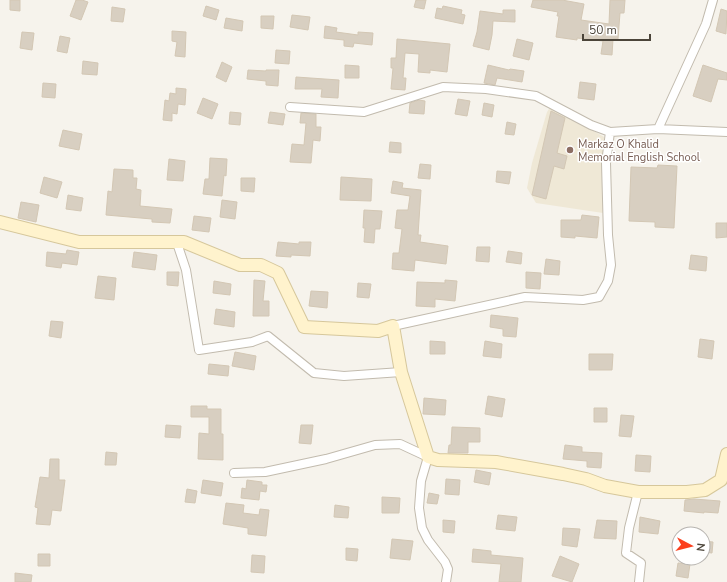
<svg xmlns="http://www.w3.org/2000/svg" width="727" height="582" viewBox="0 0 727 582" font-family="'Nunito Sans',sans-serif">
	<style>
		.education { fill: #efe8d6 }
		.building { fill: #d8cfc1; stroke: #d3c7b4 }
		.lines { fill: none; stroke-linecap: round; stroke-linejoin: round }
		.minor-casing { stroke: #c2bbae; stroke-width: 10 }
		.secondary-casing { stroke: #d6c79b; stroke-width: 14 }
		.minor { stroke: #fff; stroke-width: 8 }
		.secondary { stroke: #fff3cd; stroke-width: 12 }
		.education-dot { fill: #8d6e63; stroke: #fff; stroke-width: 1.5 }
		.labels { text-anchor: middle; stroke-width: 3; stroke-linejoin: round; paint-order: stroke }
		.education-label { font-size: 11px; fill: #785e54; stroke: #fff; text-anchor: start }
	</style>
	<rect width="100%" height="100%" fill="#f6f3ec"/>
	<!-- education -->
	<path class="education" d="M551 106 604 137 603 213 536 203 527 188 532 163 547 112Z"/>
	<!-- building -->
	<path class="building" d="M10 0H20V11L10 10Z
		M76 0H82L88 2 81 20 70 16Z
		M416 0H426L424 9 414 7Z
		M533 0H562L584 4 581 20 609 24 610 0H625L624 13H620L618 39H613L612 55 601 54 603 41 577 38V40L556 37 559 16H557L558 12 531 7Z
		M206 6 219 10 216 20 203 16Z
		M443 6 462 10 461 14 465 15 463 24 435 18 437 8 442 9Z
		M112 7 125 9 123 22 111 21Z
		M721 9 727 11 726 34 716 31Z
		M503 10H515V22L493 21 492 35 489 50 473 46 477 32 480 11 503 14Z
		M292 15 310 17 308 30 290 27Z
		M261 16H274L273 29 261 28Z
		M226 18 243 21 242 31 224 28Z
		M325 26 337 28 336 32 358 35V32L373 33 372 45 354 43 353 47 344 46V40L324 38Z
		M172 31 186 32 185 57 175 56 177 42 172 41Z
		M22 32 34 33 32 50 20 48Z
		M60 36 70 38 67 53 57 51Z
		M397 39 450 44 447 72 430 70V73L418 72 419 54 405 53 403 78H406L405 90 391 89 393 68H391V58H396Z
		M517 39 533 43 529 60 513 56Z
		M276 50 290 51 289 64 275 63Z
		M83 61 98 63 97 75 82 74Z
		M222 62 232 67 226 82 216 77Z
		M345 65 359 66V78H345Z
		M488 65 509 70 510 69 524 71 522 82 497 78 495 85 484 83Z
		M703 65 727 73V80L718 79 711 102 693 96Z
		M248 70 266 71V70H279L278 86 266 85V81L247 79Z
		M296 77 339 80 338 98 321 97 322 89H295Z
		M580 82 596 84 594 100 578 98Z
		M43 83 56 84 55 98 42 97Z
		M176 88 186 89 185 105 178 104 177 114 172 113V121L163 120 165 100 169 101 170 93 176 94Z
		M203 98 218 104 212 119 197 113Z
		M458 99 470 101 467 116 455 114Z
		M419 100 425 101 424 114 409 113 410 103Z
		M484 103 494 105 492 117 482 115Z
		M551 111 565 118 557 153 567 156 564 169 554 166 546 199 532 195Z
		M230 112 241 113 240 125 229 124Z
		M270 112 285 114 283 125 268 123Z
		M301 113 316 114V127H321L320 141 313 140 311 163 290 162 292 144 304 145 306 123H300Z
		M507 122 516 124 514 135 505 134Z
		M63 130 82 134 79 150 59 146Z
		M390 142 401 143V153L389 152Z
		M210 158 227 159 226 176 224 175 222 196 203 194 205 179H209Z
		M169 159 185 161 183 181 167 180Z
		M420 164 431 165 430 179 418 178Z
		M658 165 677 166 674 228 655 227V222L629 221 631 167 657 168Z
		M114 169 133 170V178H137L136 189 141 190 140 206 172 209 170 223 152 222V219L106 215 108 191 112 192Z
		M497 171 511 172 509 184 496 182Z
		M44 177 62 182 57 198 40 193Z
		M341 177 372 179 371 201 340 200Z
		M241 178H255L254 192 241 191Z
		M393 181 403 183 402 188 421 190 418 235H421L420 242 448 246 446 264 415 260 414 271 392 269 393 253H399L402 229 395 228 397 210H408L410 196 391 193Z
		M68 195 83 198 81 211 66 209Z
		M222 200 237 202 235 219 220 217Z
		M21 202 39 205 36 222 18 218Z
		M364 210 382 211 380 229H375L374 243 364 242 365 228H363Z
		M582 215 599 217 597 238 575 236V238L561 237V220H581Z
		M194 216 211 218 209 232 192 230Z
		M716 223H727V237L716 238Z
		M278 242 299 244V242H311L310 256 291 255V257L276 256Z
		M477 247H490L489 262 476 261Z
		M67 250 79 252 77 265 62 263 61 268 46 266 47 252 66 254Z
		M508 251 522 253 521 264 506 262Z
		M134 252 157 255 155 270 132 267Z
		M691 255 707 257 706 271 689 269Z
		M546 259 560 261 559 275 544 274Z
		M167 272H179L178 286 167 285Z
		M526 272 541 273 540 289 526 288Z
		M98 276 116 278 114 300 95 298Z
		M254 280 265 281 263 301H269V316H253Z
		M445 280 457 281 455 301 435 299V307L416 306 417 282 445 283Z
		M214 281 231 284 230 295 213 293Z
		M358 283 371 284 369 298 357 297Z
		M311 291 328 292 327 308 309 306Z
		M216 309 235 312 234 327 214 324Z
		M491 315 518 318 516 337 503 336V329L490 327Z
		M51 321 63 322 61 338 49 336Z
		M700 339 714 341 712 359 698 357Z
		M430 341 445 342V354H430Z
		M485 341 502 344 501 358 483 356Z
		M235 352 256 356 254 370 232 366Z
		M589 354H613L612 370H589Z
		M209 364 229 366 228 376 208 374Z
		M488 396 505 399 502 417 485 414Z
		M424 398 446 400 445 415 423 414Z
		M191 406H207V409H221V434H223V460L198 459 199 433 209 434V417H191Z
		M594 408H607V422H594Z
		M621 415 634 416 631 437 619 436Z
		M166 425 181 426 180 438 165 437Z
		M301 425H313L311 444 299 443Z
		M452 427 480 428V442H468V453H448L449 445H451Z
		M565 445 582 447V452L602 453 601 468 587 467V461L563 459Z
		M106 452 117 453 116 465H105Z
		M636 455 651 456 650 472 635 471Z
		M50 459H59V480H65L61 511 52 510 50 525 36 524 38 508 35 507 40 477 49 478Z
		M476 470 491 473 489 485 474 482Z
		M446 479 460 480 459 495 445 494Z
		M203 480 223 483 221 496 201 493Z
		M247 480 262 482V485H267L266 492 260 491 259 500 241 498 242 488 246 489Z
		M187 489 197 491 195 503 185 502Z
		M429 493 439 495 437 504 427 503Z
		M382 497 400 498 399 513H382Z
		M694 499 720 501 718 513 704 512V513L684 511 685 500Z
		M226 503 244 505 243 513 259 515 260 509 269 510 266 536 248 534V528L223 524Z
		M335 505 349 507 348 518 334 517Z
		M498 515 517 517 515 531 496 529Z
		M640 517 660 521 658 534 639 532Z
		M443 520 455 521 454 533 443 532Z
		M597 520 617 521 616 539 594 538Z
		M563 528 580 529 577 547 562 545Z
		M392 539 413 541 410 560 390 558Z
		M703 541 713 542 712 553 703 552Z
		M346 548 358 549 357 561 346 560Z
		M473 549 491 551V555L523 558 521 582H499L501 564 472 562Z
		M38 554H50V566H38Z
		M252 555 265 556 264 573 251 572Z
		M560 556 579 564 572 582 552 576Z
		M678 563 690 564 688 578 676 576Z
		M15 573 32 575 31 582H15Z"/>
	<g class="lines">
		<!-- minor casing -->
		<g class="minor-casing">
			<path id="minor" d="M290 107 364 112 443 87 486 89 536 96 591 125 610 132 658 129 727 132
				M658 129 706 24 713 0
				M177 243 186 270 199 350 252 342 268 336 314 373 344 376 401 372
				M393 326 525 297 583 300 599 297 608 281 611 265 608 235 606 163 610 132
				M234 473 265 472 326 459 375 445 400 444 428 457 421 481 419 508 422 528 428 540 445 562 448 569 446 582
				M638 492 629 528 626 553 641 563 639 582"/>
		</g>
		<!-- secondary casing -->
		<g class="secondary-casing">
			<path id="secondary" d="M0 222 79 242H184L240 265H261L278 273 304 327 378 331 393 326 401 372 428 457 438 460 496 462 563 474 586 479 605 486 638 492H687L705 490 721 480 727 454"/>
		</g>
		<!-- minor -->
		<use href="#minor" class="minor"/>
		<!-- secondary -->
		<use href="#secondary" class="secondary"/>
	</g>
	<!-- markers -->
	<circle class="education-dot" cx="570" cy="150" r="4"/>
	<g class="labels">
		<!-- education labels -->
		<g class="education-label">
			<text x="578" y="148">Markaz O Khalid<tspan x="578" dy="13">Memorial English School</tspan></text>
		</g>
	</g>
	<!-- north arrow -->
	<g transform="translate(691 546) rotate(97)"><circle r="19" fill="#ffffff" stroke="#b7b4b0"/>
	<path d="M0-3L7 15L0 10L-7 15Z" fill="#fc3f1d"/>
	<text y="-6" font-size="11" font-weight="bold" text-anchor="middle" fill="#4b4439">N</text>
	</g>
	<!-- scale -->
	<path d="M583 34v6h67v-6" fill="none" stroke="#4b4439" stroke-width="2"/>
	<text x="589" y="34" font-size="12" fill="#4b4439" stroke="#ffffff" stroke-width="3" paint-order="stroke">50 m</text>
</svg>
